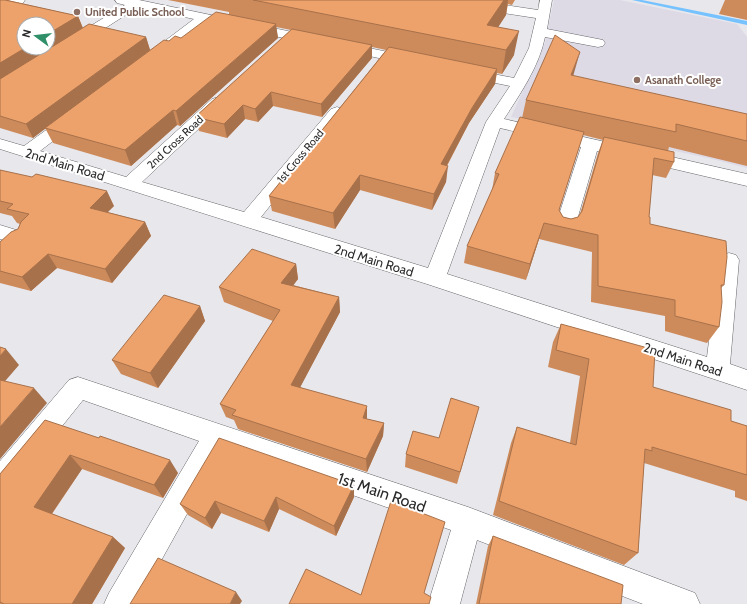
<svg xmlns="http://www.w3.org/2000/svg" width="747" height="604" viewBox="0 0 747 604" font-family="Cabin,sans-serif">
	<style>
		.built { fill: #dddae6 }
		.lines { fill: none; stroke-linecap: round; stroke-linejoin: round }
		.stream { fill: #76c2ff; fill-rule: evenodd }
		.minor-casing { stroke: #67676b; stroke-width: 1 }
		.minor { fill: #fff; fill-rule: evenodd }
		.wall { fill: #cd8b5c; fill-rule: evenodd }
		.shaded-wall { fill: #a7714b }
		.building { fill: #eea26b; stroke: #a7714b }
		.education-dot { fill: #8d6e63; stroke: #fff; stroke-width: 1.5 }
		.labels { text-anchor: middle; stroke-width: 4; stroke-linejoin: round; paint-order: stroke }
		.far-education-label { font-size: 11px; font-weight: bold; fill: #785e54; stroke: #fff; text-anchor: start }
		.far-street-label { font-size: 11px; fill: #2a2a2b; stroke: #fff }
		.street-label { font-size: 13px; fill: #2a2a2b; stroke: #fff }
		.near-street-label { font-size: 16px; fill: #2a2a2b; stroke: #fff }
	</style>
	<rect width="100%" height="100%" fill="#e8e7ec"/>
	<!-- built -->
	<path class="built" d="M554 0H620L737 24 747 37V168L708 158 511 117 545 43Z"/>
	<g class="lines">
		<!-- stream -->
		<path class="stream" d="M632 0H642L747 21V25Z"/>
		<!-- minor casing -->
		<g class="minor-casing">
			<path id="minor" d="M10 0H25L23 3 0 14V5Z
				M115 0H139L412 57 417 58 419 61 417 64 412 65 207 22 159 59 154 60 149 59 147 56 149 53 194 19 138 7 79 45 74 46 69 45 67 42 69 39 125 5 117 3Z
				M540 0H552L547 29 598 39 603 40 605 43 603 46 598 47 545 37C539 67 520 94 504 119L747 174V186L597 151 575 227 572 232 565 234 558 232 555 227 581 147 500 128 447 274 707 357 719 260 722 255 729 253 736 255 739 260 730 364 747 370V390L427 284 0 149V139L24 146 67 115 73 113 79 115 81 118 79 121 40 151 126 177 212 99 218 97 224 99 226 102 224 105 142 182 244 212 331 109 337 107 343 109 345 112 343 115 261 217 428 268 486 122 510 86 462 76 460 73 462 70 467 69 514 78 529 48 536 18 477 9 473 8 471 5 473 2 477 1 538 10Z
				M0 225 26 233 29 238 26 243 19 245 0 239Z
				M78 377 468 507 695 593 700 604H643L477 540 460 604H428L451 530 223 449 137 604H104L109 593 199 441 83 400 10 491 0 495V461L69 380Z"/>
		</g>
		<!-- minor -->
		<use href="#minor" class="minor"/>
	</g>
	<!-- wall -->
	<path class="wall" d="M0 0H7L78 16 83 28 146 37 150 50 169 41 181 38 229 15V12L168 0H515L512 5 508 4 506 15 498 27 514 55 502 74 497 73 495 84 469 123 447 166 446 182 432 210 360 190 335 229 272 211 269 196 386 50 372 47V58L322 117 273 106 258 122 245 119 227 138 199 131 195 117 291 30 276 27 278 38 180 126 177 125 131 166 53 143 45 128 33 138 0 128Z
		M725 0H747V20L719 14Z
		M574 73 573 76 747 114V166L669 147 668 151 674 162 666 178 652 175 649 217 650 224 724 285 721 288 719 327 707 343 665 331V316L591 302 592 252 539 239 526 280 464 263 467 246 492 190 495 173 522 118 526 100ZM583 135 603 140 598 153 580 214 578 217 571 219 563 217 559 210Z
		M0 170 114 206 107 212 145 222 151 236 112 283 57 268 31 291 0 283V242L18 229 20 224 17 223 12 216 0 213Z
		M296 264 298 279 293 285 339 297 340 312 300 387 367 419 384 423 383 436 367 472 238 429 234 420 226 417 220 404 273 321 224 302 219 287Z
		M200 306 205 321 158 388 121 374 112 360Z
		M561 324 653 387 731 421 747 426V501L735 497V491L644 463 638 553 624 565 493 515 511 443 517 427 570 443 580 376 548 367 553 342Z
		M479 407 457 484 405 467 406 454 439 438Z
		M45 420 178 473 163 498 82 469 52 514 113 537 125 548 92 604H0V474Z
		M354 485V497L336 536 279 509 269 532 221 513 212 529 188 515 180 504Z
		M493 536 621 604H476L488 546Z"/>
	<!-- shaded-wall -->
	<path class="shaded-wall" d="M504 0H508L506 15 486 46 487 25Z
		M78 16 83 29 0 80V63L25 48H48V34Z
		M276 24 278 38 180 126 176 111Z
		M519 31 514 55 502 74 506 50Z
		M146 37 150 50 33 138 26 124Z
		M372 45V58L322 117 321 104Z
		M580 52 574 73 565 96 571 75Z
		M497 69 495 84 469 123 439 180 441 164 472 108Z
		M271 92 273 106 258 122 255 109Z
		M243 105 245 119 227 138 224 124Z
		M173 110 177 125 131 166 125 150Z
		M448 166 446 182 432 210 434 194Z
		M360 175V190L335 229 333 213Z
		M107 191 114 206 97 223 90 208Z
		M145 222 151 236 112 283 105 269Z
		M544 223 539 239 526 280 530 264Z
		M48 254 57 268 31 291 22 277Z
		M296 264 298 279 284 298 281 283Z
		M339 297 340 312 294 399 291 385Z
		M200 306 205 321 158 388 150 373Z
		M6 349 19 365 0 387V356Z
		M34 388 47 403 0 459V427Z
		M367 406V419L363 418Z
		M384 423 383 436 367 472 366 459Z
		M70 455 82 469 48 519 34 507Z
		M170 460 178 473 163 498 154 485Z
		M354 485V497L336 536 334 526Z
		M276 497 279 509 269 532 264 521Z
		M215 501 221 513 212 529 205 518Z
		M113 537 125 548 92 604H72Z
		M236 592 242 601 240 604H230Z"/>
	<!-- building -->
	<path class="building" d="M0 0H5L78 16 48 34V24H24V48H25L0 63Z
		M253 0H504L487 25 519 31 506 50Z
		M216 12 276 24 176 111 173 110 125 150 45 128 164 40 169 41 175 36 181 38Z
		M89 24 146 37 26 124 0 116V79Z
		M292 29 372 45 321 104 271 92 255 109 243 105 224 124 195 117Z
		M555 35 580 52 571 75 747 114V141L676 124V132L526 100Z
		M389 47 497 69 472 108 441 164 448 166 434 194 360 175 333 213 269 196Z
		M520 117 584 132 559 210 563 217 571 219 578 217 582 211 604 137 674 152V162L654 158 649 217H650V224L726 241 727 257 724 285H721L722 302 719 327 675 316V300L598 286V235L544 223 530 264 467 246 499 174 495 173Z
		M0 170 32 177 36 174 107 191 90 208 145 222 105 269 48 254 22 277 0 271V242L11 232 18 229 21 222 29 214 7 209 13 204 0 201Z
		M252 249 296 264 281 283 339 297 291 385 367 406 363 418 384 423 366 459 232 415 236 410 220 404 280 310 219 287Z
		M164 295 200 306 150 373 112 360Z
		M561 324 655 350 653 387 731 410V421L747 426V475L652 447V451L645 449 638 553 499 501 517 427 576 445 589 359 556 350Z
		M0 347 6 349 0 356Z
		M0 380 34 388 0 427Z
		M451 398 479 407 460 472 406 454 413 431 439 438Z
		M45 420 99 438 100 436 170 460 154 485 70 455 34 507 113 537 72 604H4L0 602V474Z
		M219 438 354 485 334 526 276 497 264 521 215 501 205 518 180 504Z
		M391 501 445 522 424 593 431 597 429 604H289L306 569 361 595Z
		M493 536 623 585 621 604H479Z
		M158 558 236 592 230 604H130Z"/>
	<!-- markers -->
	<g class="education-dot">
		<circle cx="77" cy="12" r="4"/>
		<circle cx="637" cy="80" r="4"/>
	</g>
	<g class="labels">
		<!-- far-education labels -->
		<g class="far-education-label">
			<text x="85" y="16">United Public School</text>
			<text x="645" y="84">Asanath College</text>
		</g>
		<!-- far-street labels -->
		<g class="far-street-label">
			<text transform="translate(175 142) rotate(-43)" y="4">2nd Cross Road</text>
			<text transform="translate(300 156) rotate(-50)" y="4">1st Cross Road</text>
		</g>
		<!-- street labels -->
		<g class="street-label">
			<text transform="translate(65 164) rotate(17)" y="5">2nd Main Road</text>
			<text transform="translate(374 260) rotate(17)" y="5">2nd Main Road</text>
			<text transform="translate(683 359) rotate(18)" y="5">2nd Main Road</text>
		</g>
		<!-- near-street labels -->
		<g class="near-street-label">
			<text transform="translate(382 492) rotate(19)" y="6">1st Main Road</text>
		</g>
	</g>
	<!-- north arrow -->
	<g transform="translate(36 36) rotate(285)"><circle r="19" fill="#ffffff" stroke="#aaaaaa"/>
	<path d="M0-3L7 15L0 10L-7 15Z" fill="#2f8f68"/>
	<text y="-6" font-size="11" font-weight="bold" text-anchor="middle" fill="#2a2a2b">N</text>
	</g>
</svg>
